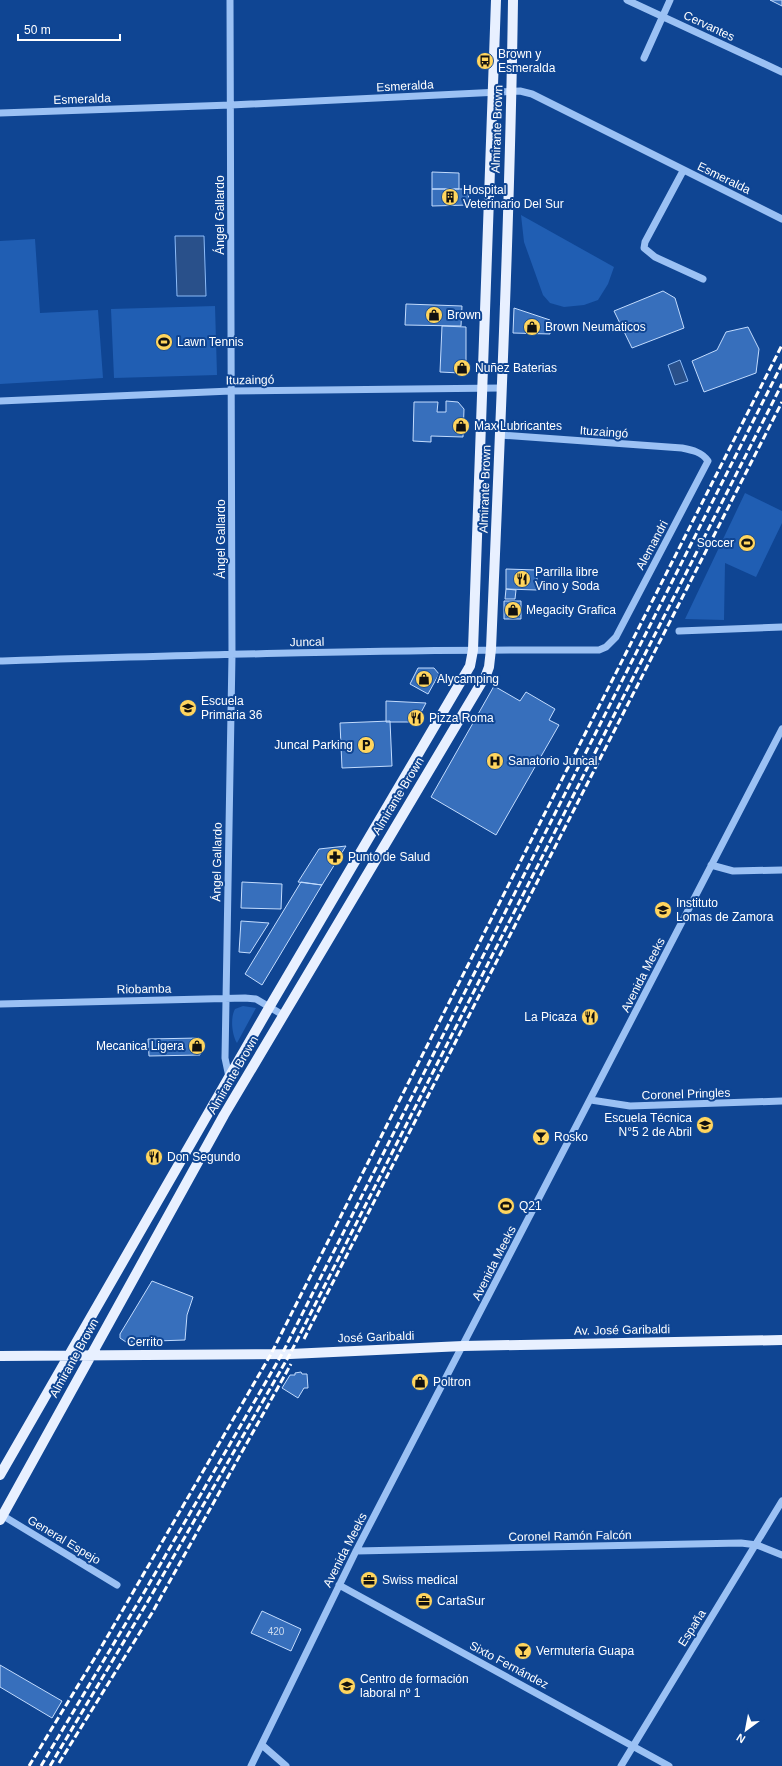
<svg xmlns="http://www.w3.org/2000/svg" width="782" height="1766" viewBox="0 0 782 1766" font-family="Arial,sans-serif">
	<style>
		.green { fill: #205eb3 }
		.water { fill: #29508a; stroke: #8cbbf8 }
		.building { fill: #376fbc; stroke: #c3dcfe }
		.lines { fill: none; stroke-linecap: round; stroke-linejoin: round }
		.minor { stroke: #9bc1f4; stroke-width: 7 }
		.major { stroke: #e8f0ff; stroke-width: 10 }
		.rail { stroke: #fff; stroke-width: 3; stroke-dasharray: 7 3; stroke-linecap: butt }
		.labels { text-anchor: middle; stroke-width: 4; stroke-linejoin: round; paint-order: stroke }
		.number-label { font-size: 10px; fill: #cddbee }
		.street-label { font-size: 12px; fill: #fff; stroke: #0f4593 }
		.poi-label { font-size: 12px; fill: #fff; stroke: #0f4593; text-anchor: start }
	</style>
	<rect width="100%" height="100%" fill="#0f4593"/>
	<!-- green -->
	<path class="green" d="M521 215 614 267 608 284 598 300 584 305 564 307 550 303 543 295 524 242Z
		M35 239 40 313 98 310 103 378 0 384V241Z
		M215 306 217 375 114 378 111 309Z
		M745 493 782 511V523L756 577 725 563 724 620 685 619Z
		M243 1006 256 1008 237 1043C232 1035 230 1018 235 1009Z"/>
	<!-- water -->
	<path class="water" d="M175 236H204L206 296H177Z
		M680 360 688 381 675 385 668 365Z"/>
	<!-- building -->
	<path class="building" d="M770 0H782V6Z
		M432 172 459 173V189H432Z
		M432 189H468L469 205 432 206Z
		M663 291 675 298 684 328 632 348 614 311Z
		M406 304 462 306 461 326 405 325Z
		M514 308 550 320V334L513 333Z
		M442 326 466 327V365L460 373 440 372Z
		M748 327 759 349 756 373 704 392 692 361 717 350 726 332Z
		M446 401 458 402 464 409 463 437 431 436V442L413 441 414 402H438L437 412H446Z
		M506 569 537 570V590L506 589Z
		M506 589 516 590 515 599H505Z
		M504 601H521V619H504Z
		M418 668H434L439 674 428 694 410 684Z
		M494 686 520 701 526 692 555 709 549 720 559 725 496 835 431 797Z
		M386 701 426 703 416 722H386Z
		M390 721 392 766 342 768 340 723Z
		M346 846 322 885 298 882 319 849Z
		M242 882 282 884 281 909 241 908Z
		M301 882 322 885 262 985 245 974Z
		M241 921 269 923 250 953 239 952Z
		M199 1038 200 1055 149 1056 148 1039Z
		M152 1281 193 1297 187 1315 185 1340 126 1342 120 1338V1334Z
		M301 1372 302 1374H307L308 1388H304L298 1398 282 1388 290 1375H295V1373Z
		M262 1611 301 1629 291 1651 251 1633Z
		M0 1665 62 1701 52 1718 0 1687Z"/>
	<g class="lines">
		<!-- minor -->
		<path class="minor" d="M627 0 782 72
			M644 58 670 0
			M0 113 231 105 520 91 532 94 782 219
			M683 171 645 242 644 248 655 257 703 279
			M0 401 231 391 501 388
			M679 631 782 627
			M0 661C200 655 399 649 599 650L606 647 616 637 708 461C702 452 692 450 682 448L500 435
			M711 865 733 871 782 870
			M0 1004 245 998 256 999 283 1015
			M229 1077 225 1058 232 655 230 0
			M591 1100 630 1106 782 1101
			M0 1514 117 1585
			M356 1551 741 1543 757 1545 782 1555
			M339 1585 669 1766
			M262 1745 286 1766
			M251 1766 356 1551 782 729
			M621 1766 782 1501"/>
		<!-- major -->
		<path class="major" d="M0 1356 290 1354 463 1346 782 1340
			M0 1475 270 1006 470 666 473 650 496 0
			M0 1520 224 1115 486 675 489 667 491 649C500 433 510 217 513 0"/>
		<!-- rail -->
		<path class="rail" d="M304 1339 782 402
			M59 1763 152 1613 291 1364
			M29 1766 99 1651 271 1354 782 345
			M41 1766 142 1596 282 1354 782 364
			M50 1766 151 1596 290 1354 782 384"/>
	</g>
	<!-- icons -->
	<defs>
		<g id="bus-disc" transform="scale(0.9)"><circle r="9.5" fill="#ffd55e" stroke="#0f4593"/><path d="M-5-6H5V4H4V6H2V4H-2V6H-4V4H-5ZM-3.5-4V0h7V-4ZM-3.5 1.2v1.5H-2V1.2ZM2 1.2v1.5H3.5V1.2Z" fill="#111"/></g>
		<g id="building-disc" transform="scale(0.9)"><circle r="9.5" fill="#ffd55e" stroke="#0f4593"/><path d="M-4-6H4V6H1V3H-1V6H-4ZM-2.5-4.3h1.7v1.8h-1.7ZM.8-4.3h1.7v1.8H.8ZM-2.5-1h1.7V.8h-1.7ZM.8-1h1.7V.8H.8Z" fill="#111"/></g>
		<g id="shop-disc" transform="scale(0.9)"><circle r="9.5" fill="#ffd55e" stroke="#0f4593"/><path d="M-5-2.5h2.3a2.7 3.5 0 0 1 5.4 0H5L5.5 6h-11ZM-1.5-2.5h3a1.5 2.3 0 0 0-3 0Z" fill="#111"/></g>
		<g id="stadium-disc" transform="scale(0.9)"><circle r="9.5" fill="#ffd55e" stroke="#0f4593"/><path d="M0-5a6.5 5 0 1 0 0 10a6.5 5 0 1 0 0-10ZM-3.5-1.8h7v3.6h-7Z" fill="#111"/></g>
		<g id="restaurant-disc" transform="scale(0.9)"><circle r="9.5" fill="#ffd55e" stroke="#0f4593"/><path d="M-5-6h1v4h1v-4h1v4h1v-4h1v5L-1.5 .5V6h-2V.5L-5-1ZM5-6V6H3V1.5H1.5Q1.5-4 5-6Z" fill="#111"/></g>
		<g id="school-disc" transform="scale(0.9)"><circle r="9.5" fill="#ffd55e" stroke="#0f4593"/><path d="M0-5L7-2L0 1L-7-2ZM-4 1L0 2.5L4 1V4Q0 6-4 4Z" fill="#111"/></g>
		<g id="parking-disc" transform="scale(0.9)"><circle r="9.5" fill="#ffd55e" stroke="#0f4593"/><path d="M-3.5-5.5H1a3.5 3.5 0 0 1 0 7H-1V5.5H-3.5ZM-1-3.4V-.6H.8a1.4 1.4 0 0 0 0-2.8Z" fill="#111"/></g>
		<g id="hospital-disc" transform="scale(0.9)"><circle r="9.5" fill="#ffd55e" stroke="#0f4593"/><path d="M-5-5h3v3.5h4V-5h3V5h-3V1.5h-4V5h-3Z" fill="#111"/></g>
		<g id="pharmacy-disc" transform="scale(0.9)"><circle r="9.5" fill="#ffd55e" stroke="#0f4593"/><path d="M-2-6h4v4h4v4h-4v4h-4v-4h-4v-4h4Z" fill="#111"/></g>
		<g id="bar-disc" transform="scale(0.9)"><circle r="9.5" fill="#ffd55e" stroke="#0f4593"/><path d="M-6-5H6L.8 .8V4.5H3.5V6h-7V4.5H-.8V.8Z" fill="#111"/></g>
		<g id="office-disc" transform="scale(0.9)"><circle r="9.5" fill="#ffd55e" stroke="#0f4593"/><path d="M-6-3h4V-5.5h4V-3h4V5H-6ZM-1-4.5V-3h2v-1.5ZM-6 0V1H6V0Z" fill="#111"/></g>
	</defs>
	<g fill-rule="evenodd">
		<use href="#bus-disc" x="485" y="61"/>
		<use href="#building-disc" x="450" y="197"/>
		<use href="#shop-disc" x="434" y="315"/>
		<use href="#shop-disc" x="532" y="327"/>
		<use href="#stadium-disc" x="164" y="342"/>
		<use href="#shop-disc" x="462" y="368"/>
		<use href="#shop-disc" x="461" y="426"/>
		<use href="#stadium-disc" x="747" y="543"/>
		<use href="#restaurant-disc" x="522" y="579"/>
		<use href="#shop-disc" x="513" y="610"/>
		<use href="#shop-disc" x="424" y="679"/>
		<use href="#school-disc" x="188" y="708"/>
		<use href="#restaurant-disc" x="416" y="718"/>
		<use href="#parking-disc" x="366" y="745"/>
		<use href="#hospital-disc" x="495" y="761"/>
		<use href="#pharmacy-disc" x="335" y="857"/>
		<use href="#school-disc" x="663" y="910"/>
		<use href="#restaurant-disc" x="590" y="1017"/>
		<use href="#shop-disc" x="197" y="1046"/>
		<use href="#school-disc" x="705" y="1125"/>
		<use href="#bar-disc" x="541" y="1137"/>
		<use href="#restaurant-disc" x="154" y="1157"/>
		<use href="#stadium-disc" x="506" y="1206"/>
		<use href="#shop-disc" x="420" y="1382"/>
		<use href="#office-disc" x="369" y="1580"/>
		<use href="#office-disc" x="424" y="1601"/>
		<use href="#bar-disc" x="523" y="1651"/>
		<use href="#school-disc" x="347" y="1686"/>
	</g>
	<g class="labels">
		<!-- number labels -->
		<g class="number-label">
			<text x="276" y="1635">420</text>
		</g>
		<!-- street labels -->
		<g class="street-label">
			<text transform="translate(709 26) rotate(25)" y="4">Cervantes</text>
			<text transform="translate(405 86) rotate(-3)" y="4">Esmeralda</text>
			<text transform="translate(82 99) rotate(-2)" y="4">Esmeralda</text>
			<text transform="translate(497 129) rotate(-88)" y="4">Almirante Brown</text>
			<text transform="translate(724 178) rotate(26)" y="4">Esmeralda</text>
			<text transform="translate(220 215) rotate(-90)" y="4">Ángel Gallardo</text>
			<text transform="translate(250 380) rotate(-1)" y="4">Ituzaingó</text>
			<text transform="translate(604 432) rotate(4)" y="4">Ituzaingó</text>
			<text transform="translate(485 489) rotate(-88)" y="4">Almirante Brown</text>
			<text transform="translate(221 539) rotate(-90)" y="4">Ángel Gallardo</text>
			<text transform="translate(652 545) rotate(-62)" y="4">Alemandri</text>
			<text transform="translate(307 642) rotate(-1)" y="4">Juncal</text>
			<text transform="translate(398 796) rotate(-59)" y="4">Almirante Brown</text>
			<text transform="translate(217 862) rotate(-89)" y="4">Ángel Gallardo</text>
			<text transform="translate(643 975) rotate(-63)" y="4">Avenida Meeks</text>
			<text transform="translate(144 989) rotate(-1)" y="4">Riobamba</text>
			<text transform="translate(233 1075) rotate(-60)" y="4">Almirante Brown</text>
			<text transform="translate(686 1094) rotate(-2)" y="4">Coronel Pringles</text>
			<text transform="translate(494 1263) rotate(-63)" y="4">Avenida Meeks</text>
			<text transform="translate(622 1330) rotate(-1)" y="4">Av. José Garibaldi</text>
			<text transform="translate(376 1337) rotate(-2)" y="4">José Garibaldi</text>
			<text x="145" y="1346">Cerrito</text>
			<text transform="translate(74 1358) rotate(-61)" y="4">Almirante Brown</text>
			<text transform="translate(570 1536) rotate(-1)" y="4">Coronel Ramón Falcón</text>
			<text transform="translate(64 1540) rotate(31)" y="4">General Espejo</text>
			<text transform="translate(345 1550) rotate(-63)" y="4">Avenida Meeks</text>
			<text transform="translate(692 1628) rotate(-58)" y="4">España</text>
			<text transform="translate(509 1665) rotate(28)" y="4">Sixto Fernández</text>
		</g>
		<!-- poi labels -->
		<g class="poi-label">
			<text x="498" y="58">Brown y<tspan x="498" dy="14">Esmeralda</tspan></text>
			<text x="463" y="194">Hospital<tspan x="463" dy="14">Veterinario Del Sur</tspan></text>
			<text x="447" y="319">Brown</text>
			<text x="545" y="331">Brown Neumaticos</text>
			<text x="177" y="346">Lawn Tennis</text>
			<text x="475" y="372">Nuñez Baterias</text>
			<text x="474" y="430">Max Lubricantes</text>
			<text x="734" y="547" text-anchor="end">Soccer</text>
			<text x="535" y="576">Parrilla libre<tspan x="535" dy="14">Vino y Soda</tspan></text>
			<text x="526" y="614">Megacity Grafica</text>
			<text x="437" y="683">Alycamping</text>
			<text x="201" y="705">Escuela<tspan x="201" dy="14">Primaria 36</tspan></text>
			<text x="429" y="722">Pizza Roma</text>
			<text x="353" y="749" text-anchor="end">Juncal Parking</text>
			<text x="508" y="765">Sanatorio Juncal</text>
			<text x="348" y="861">Punto de Salud</text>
			<text x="676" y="907">Instituto<tspan x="676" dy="14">Lomas de Zamora</tspan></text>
			<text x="577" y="1021" text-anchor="end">La Picaza</text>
			<text x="184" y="1050" text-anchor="end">Mecanica Ligera</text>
			<text x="692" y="1122" text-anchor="end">Escuela Técnica<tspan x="692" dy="14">N°5 2 de Abril</tspan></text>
			<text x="554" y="1141">Rosko</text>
			<text x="167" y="1161">Don Segundo</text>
			<text x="519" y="1210">Q21</text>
			<text x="433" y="1386">Poltron</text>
			<text x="382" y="1584">Swiss medical</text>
			<text x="437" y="1605">CartaSur</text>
			<text x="536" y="1655">Vermutería Guapa</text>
			<text x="360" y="1683">Centro de formación<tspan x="360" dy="14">laboral nº 1</tspan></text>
		</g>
	</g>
	<!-- north arrow -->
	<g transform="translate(746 1730) rotate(212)" stroke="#0f4593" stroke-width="3" paint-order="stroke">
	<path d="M0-3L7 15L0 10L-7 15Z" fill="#ffffff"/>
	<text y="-6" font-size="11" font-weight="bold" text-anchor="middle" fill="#ffffff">N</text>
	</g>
	<!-- scale -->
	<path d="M18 34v6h102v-6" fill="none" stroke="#ffffff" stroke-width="2"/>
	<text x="24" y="34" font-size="12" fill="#ffffff" stroke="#0f4593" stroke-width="3" paint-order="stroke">50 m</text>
</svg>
